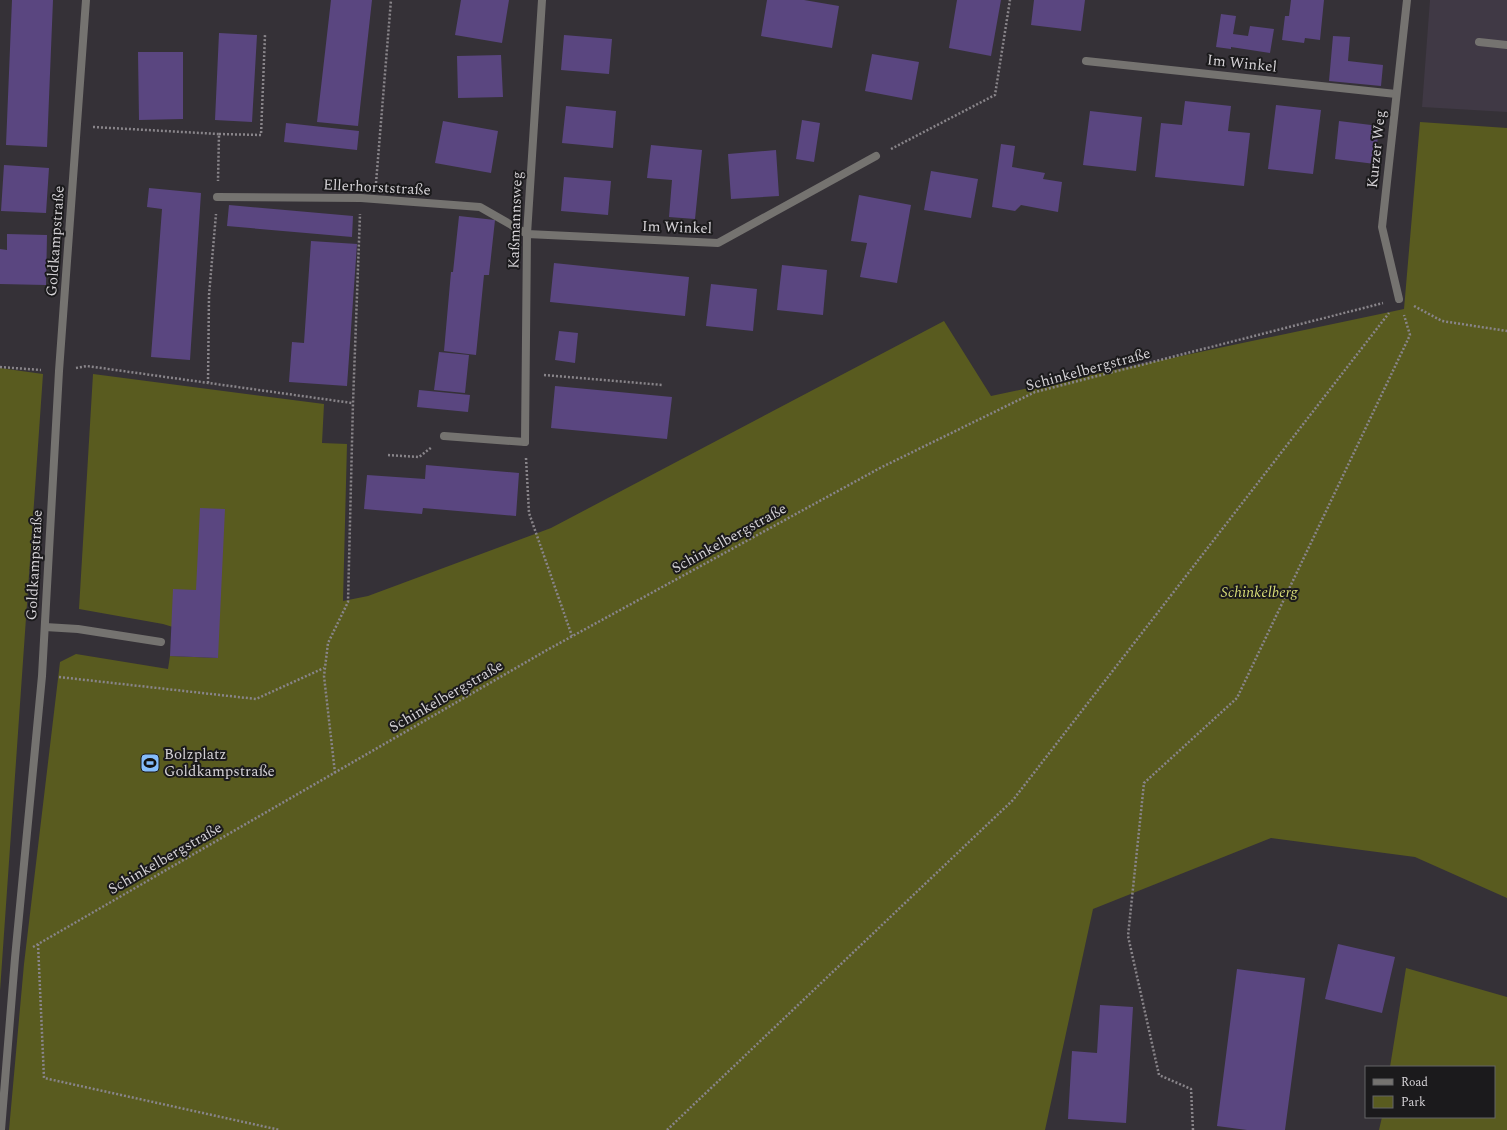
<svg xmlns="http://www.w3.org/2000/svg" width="1507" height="1130" viewBox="0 0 1507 1130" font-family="Spectral,serif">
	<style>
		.built { fill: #403945 }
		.green { fill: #595b1f }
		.building { fill: #5a4680 }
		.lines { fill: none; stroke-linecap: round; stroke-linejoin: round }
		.path { stroke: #89858a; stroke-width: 2.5; stroke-dasharray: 2 2; stroke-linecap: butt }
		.service { stroke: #757370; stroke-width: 8 }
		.minor { stroke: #757370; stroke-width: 8 }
		.labels { text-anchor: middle; stroke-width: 4; stroke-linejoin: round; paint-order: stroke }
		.street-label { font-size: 15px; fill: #d5d2d6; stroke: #1b1a1c }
		.park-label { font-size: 15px; font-style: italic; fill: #d6db76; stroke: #1b1a1c }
		.poi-label { font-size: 15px; fill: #d5d2d6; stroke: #1b1a1c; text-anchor: start }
	</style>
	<rect width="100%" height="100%" fill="#353137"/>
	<!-- built -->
	<path class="built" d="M1430 0H1507V112L1422 107Z"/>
	<!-- green -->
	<path class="green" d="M1420 122 1507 128V898L1415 857 1271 838 1093 909 1045 1130H9L24 964 60 662 76 654 168 669 170 656 218 658 199 635 163 624 79 609 93 374 324 404 322 443 347 444 343 601 368 596 551 528 944 321 991 396 1404 309Z
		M0 368 43 374 0 991Z
		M1406 968 1507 997V1130H1379L1382 1117H1494V1067H1390Z"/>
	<!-- building -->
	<path class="building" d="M12 0H53L47 147 6 145Z
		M331 0H372L358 126 317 122Z
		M461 0H509L502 43 455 35Z
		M767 0H804L839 6 832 48 761 36Z
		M957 0H1001L991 56 949 48Z
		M1034 0H1085L1081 31 1031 25Z
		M1291 0H1324L1320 40 1305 38 1304 43 1282 40 1285 16H1289Z
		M1221 14 1236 16 1233 34 1248 36 1250 26 1274 29 1270 53 1231 47V49L1216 47Z
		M219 33 257 35 252 122 215 120Z
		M564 35 612 39 609 74 561 70Z
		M1333 36 1350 37 1348 61 1383 65 1381 86 1329 81Z
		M138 52H183V119L139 120Z
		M872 54 919 62 912 100 865 91Z
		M501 55 503 97 458 98 457 56Z
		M1185 101 1231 106 1228 131 1250 133 1244 186 1155 177 1161 123 1182 125Z
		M1276 105 1321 110 1313 174 1268 169Z
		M566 106 616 111 613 148 562 143Z
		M1090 111 1142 117 1136 171 1083 165Z
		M802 120 820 123 814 162 796 159Z
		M443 121 498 131 491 173 435 163Z
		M1339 121 1379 126 1375 164 1335 159Z
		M286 123 359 131 357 150 284 142Z
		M1001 144 1015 146 1012 167 1045 173 1043 179 1062 182 1058 212 1021 205 1015 211 992 207Z
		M651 145 702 150 695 219 669 217 672 180 647 178Z
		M776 150 779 196 731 199 728 154Z
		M4 165 49 168 46 213 1 211Z
		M931 171 978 179 971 218 924 210Z
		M564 177 611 181 608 215 561 211Z
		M149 188 201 193 190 360 151 357 162 209 147 207Z
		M859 195 911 205 897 283 860 277 867 243 851 241Z
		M229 205 353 216 352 237 227 226Z
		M459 216 495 220 489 275H484L476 355 444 351 451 272H453Z
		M7 234 47 235 46 285 0 284V249L7 250Z
		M311 241 357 244 347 386 289 382 292 342 304 343Z
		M554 263 689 277 685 316 550 302Z
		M782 265 827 270 823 315 777 310Z
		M711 284 757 289 753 331 706 326Z
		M559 331 578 333 575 363 555 360Z
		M439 352 469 355 465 393 434 390Z
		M555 386 672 397 667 439 551 428Z
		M419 390 470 395 468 412 417 407Z
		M426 465 519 473 516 516 423 508 422 514 364 509 367 475 425 479Z
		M200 508 225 509 218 658 170 656 173 589 196 590Z
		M1338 944 1395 957 1382 1013 1325 999Z
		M1237 969 1305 978 1285 1130H1247L1217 1126Z
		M1100 1005 1133 1007 1126 1123 1068 1119 1072 1051 1097 1053Z"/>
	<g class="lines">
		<!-- path -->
		<path class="path" d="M93 127 219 134 218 181
			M219 134 261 135 265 35
			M891 149 995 95 1010 0
			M376 183 391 0
			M1414 306 1442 321 1507 331
			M0 367 41 370
			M76 368 87 366 352 403
			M544 375 663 385
			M208 383 209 295 216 214
			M388 455 419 457 432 447
			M526 458 529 513 572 636
			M59 677 256 699 324 668
			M335 773 324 676 328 643 348 602 353 403 360 214
			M38 944 44 1078 280 1130
			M33 947 547 650 880 468 1035 392 1383 303
			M667 1130 1013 800 1389 313
			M1193 1130 1191 1089 1159 1075 1128 936 1144 783 1237 698 1410 335 1404 315"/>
		<!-- service -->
		<path class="service" d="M1479 42 1507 45
			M1086 61 1396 94
			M444 436 525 442
			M45 627 78 629 161 642"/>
		<!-- minor -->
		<path class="minor" d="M217 197 361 198 480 207 527 234 718 243 876 156
			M1399 299 1382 227 1407 0
			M525 442 527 234 542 0
			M1 1130 15 958 42 676 59 371 86 0"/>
	</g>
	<!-- icons -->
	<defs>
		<g id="stadium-square" transform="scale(1)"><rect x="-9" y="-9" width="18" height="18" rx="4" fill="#84bcfb" stroke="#1b1a1c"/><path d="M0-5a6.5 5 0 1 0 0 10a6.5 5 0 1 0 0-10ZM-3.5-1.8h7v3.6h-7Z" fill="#111"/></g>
	</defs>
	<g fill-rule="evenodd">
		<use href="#stadium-square" x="150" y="763"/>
	</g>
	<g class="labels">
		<!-- street labels -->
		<g class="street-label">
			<text transform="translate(1242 63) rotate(6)" y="5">Im Winkel</text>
			<text transform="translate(1376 149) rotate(-84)" y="5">Kurzer Weg</text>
			<text transform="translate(377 187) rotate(3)" y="5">Ellerhorststraße</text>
			<text transform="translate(515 220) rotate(-88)" y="5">Kaßmannsweg</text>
			<text transform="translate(677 227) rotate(2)" y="5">Im Winkel</text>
			<text transform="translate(55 241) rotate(-86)" y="5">Goldkampstraße</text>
			<text transform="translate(1088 369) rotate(-15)" y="5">Schinkelbergstraße</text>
			<text transform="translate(729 538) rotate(-29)" y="5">Schinkelbergstraße</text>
			<text transform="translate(34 565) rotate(-87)" y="5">Goldkampstraße</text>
			<text transform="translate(446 696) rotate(-30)" y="5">Schinkelbergstraße</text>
			<text transform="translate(165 858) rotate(-30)" y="5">Schinkelbergstraße</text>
		</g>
		<!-- park labels -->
		<g class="park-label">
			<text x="1259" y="597">Schinkelberg</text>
		</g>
		<!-- poi labels -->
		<g class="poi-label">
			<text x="164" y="759">Bolzplatz<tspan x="164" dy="17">Goldkampstraße</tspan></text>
		</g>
	</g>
	<!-- legend -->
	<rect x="1365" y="1066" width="130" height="52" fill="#1b1a1c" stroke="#656466"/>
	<rect x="1373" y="1079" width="20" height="6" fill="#757370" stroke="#656466"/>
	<text x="1401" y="1086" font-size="12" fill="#d5d2d6">Road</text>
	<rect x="1373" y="1096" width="20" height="12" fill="#595b1f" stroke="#656466"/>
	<text x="1401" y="1106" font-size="12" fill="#d5d2d6">Park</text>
</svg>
